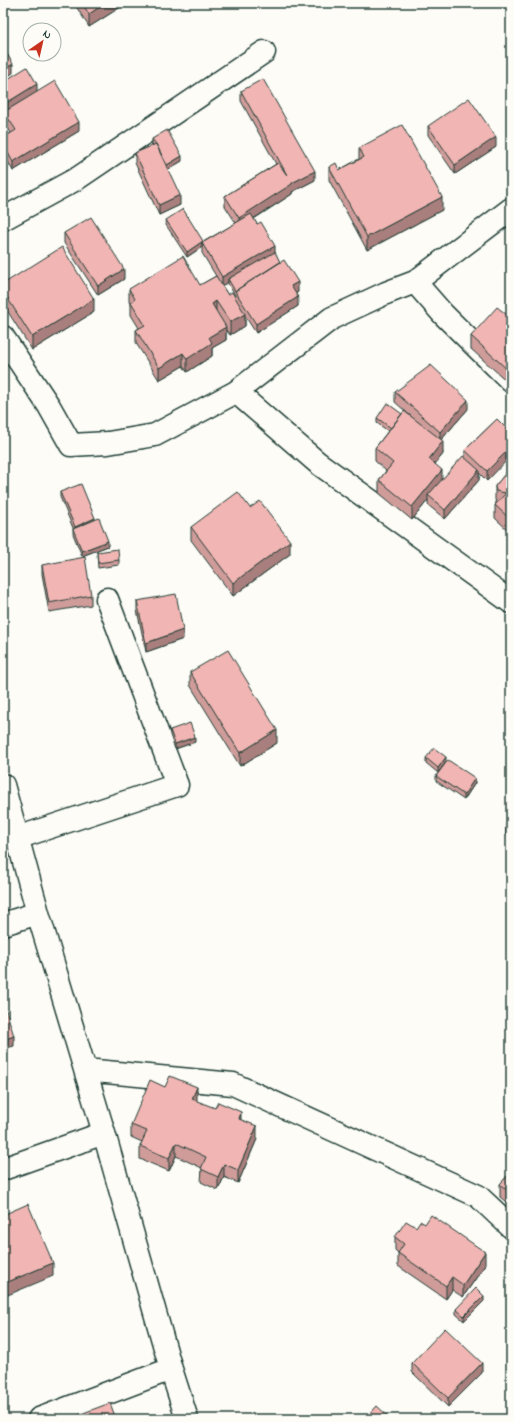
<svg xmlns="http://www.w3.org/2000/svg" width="514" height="1422" viewBox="0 0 514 1422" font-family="'Indie Flower',sans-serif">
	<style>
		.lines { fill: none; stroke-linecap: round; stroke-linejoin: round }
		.minor-casing { stroke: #1f3d34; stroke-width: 25 }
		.minor { stroke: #fdfcf7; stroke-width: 22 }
		.wall { fill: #cf9c9a; stroke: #1f3d34; fill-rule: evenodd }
		.shaded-wall { fill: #a97f7d; stroke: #1f3d34 }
		.building { fill: #f1b5b3; stroke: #1f3d34 }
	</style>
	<rect width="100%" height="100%" fill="#fdfcf7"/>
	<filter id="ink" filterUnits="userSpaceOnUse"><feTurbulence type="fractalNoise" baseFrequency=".025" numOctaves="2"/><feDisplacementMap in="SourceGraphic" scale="8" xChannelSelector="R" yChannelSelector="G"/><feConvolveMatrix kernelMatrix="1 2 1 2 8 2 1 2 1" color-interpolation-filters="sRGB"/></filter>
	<g filter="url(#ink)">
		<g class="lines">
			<!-- minor casing -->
			<g class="minor-casing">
				<path id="minor" d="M3 219 78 178 264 52
					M415 282 511 209
					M3 337 49 406 71 445 108 443 155 435 236 392 332 318 386 293 415 282 443 314 511 381
					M236 392 318 463 511 602
					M3 785 38 913 3 924
					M17 838 177 785 107 599
					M38 913 104 1133 171 1369 187 1419
					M85 1070 233 1084 478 1196 511 1227
					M3 1169 104 1133
					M39 1419 171 1369"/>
			</g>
			<!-- minor -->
			<use href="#minor" class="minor"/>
		</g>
		<!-- wall -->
		<path class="wall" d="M74 3H127L89 27Z
			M3 82 37 92 79 131 13 171 6 158V170L3 172V138L11 133 4 122Z
			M241 91 315 180 292 192V194L254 219 298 292 296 293 298 306 256 333 245 316V326L230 335 226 330V340L212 348V356L187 372 183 366 159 380 136 343V330L139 328 131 315V305L129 302V289L200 285 216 276 202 253V247L187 257 166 225V220L203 242 236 223 225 206V196L276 164 241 101ZM228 282V284L235 295V297L228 295 222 286Z
			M428 126 496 147 455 174 428 135Z
			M152 139 182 161 168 169 180 205 159 215 135 163V153L153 145 152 144Z
			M359 148 442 210 367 250 329 180V167L339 170 359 159Z
			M64 233 124 279 98 295 64 243Z
			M3 284 94 312 32 350 3 304Z
			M511 309V384H510L471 349V336L506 314Z
			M395 392 468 409 441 440 443 454 435 464 442 480 465 458V450L497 419 487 481 479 473V480L445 519 428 505V500L412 520 379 493V480L386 471 375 461V448L388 431 377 423V418L402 414 414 419 395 402Z
			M511 467V533L495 518V505L497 504H496L495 499V486Z
			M60 492 95 520 108 546 82 556 73 534V528L60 497Z
			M250 508 290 554 233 596 191 540V527Z
			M97 552 119 560V565L98 568Z
			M42 565 91 595V605L49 612 42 574Z
			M137 601 183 639 146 652 137 610Z
			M190 672 277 743 240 766 190 685Z
			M170 730 195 742 175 749 170 735Z
			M426 758 446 762 475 783 464 800 436 781V776L442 768 438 773 426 763Z
			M511 817V838L506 834V824Z
			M165 1087 197 1100 196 1101 241 1120 257 1139 238 1183 224 1177 218 1190 201 1182 202 1168 176 1156 169 1171 140 1159V1146L142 1142 131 1137V1125Z
			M511 1172V1206L500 1197V1184Z
			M416 1227 485 1265 463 1297 452 1290 446 1299 398 1266V1253L395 1250V1237Z
			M484 1301 464 1321 456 1314V1309Z
			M412 1363 482 1373 448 1407 412 1372Z"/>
		<!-- shaded-wall -->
		<path class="shaded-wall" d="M106 3H127L89 27V14Z
			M13 64V73L3 79V70Z
			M37 84V93L4 112V114H3V105Z
			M79 122V131L13 171V162Z
			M496 137V147L455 174V165Z
			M182 156V161L167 170V165Z
			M6 157V170L3 172V159Z
			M315 171V180L292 192V194L239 228V218L292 183Z
			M180 195V205L159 215V205Z
			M442 197V210L367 250V237Z
			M203 241V246L202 243V247L187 257V252Z
			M275 246V255L228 279V282L222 286V277Z
			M124 269V279L98 295V286Z
			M298 282V292L291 296V286Z
			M298 297V306L256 333V324Z
			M94 299V312L32 350V337Z
			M216 301V314L212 304Z
			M245 314V326L230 335V322Z
			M226 327V340L212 348V356L187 372V359L209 337Z
			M183 353V366L159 380V368Z
			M511 371V384H510V372Z
			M468 400V409L440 441V432Z
			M443 441V454L429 472V459Z
			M511 447V456L487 481V471Z
			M442 470V483L428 495V500L412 520V507Z
			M479 470V480L445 519V510Z
			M95 518V523L75 532V527Z
			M108 541V546L82 556V551Z
			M290 541V554L233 596V583Z
			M183 630V639L146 652V643Z
			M277 730V743L240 766V753Z
			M195 737V742L175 749V744Z
			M446 757V762L438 773V768Z
			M475 778V783L464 800V795Z
			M14 1036V1046L3 1049V1040Z
			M197 1087V1100L192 1112V1099Z
			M241 1112V1125L239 1119Z
			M257 1126V1139L238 1183V1170Z
			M176 1143V1156L169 1171V1158Z
			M224 1164V1177L218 1190V1177Z
			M485 1252V1265L463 1297V1285Z
			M53 1263V1276L3 1297V1284Z
			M452 1277V1290L446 1299V1286Z
			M484 1296V1301L464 1321V1316Z
			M482 1363V1373L448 1407V1398Z"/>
		<!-- building -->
		<path class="building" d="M82 3H106L89 14Z
			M3 47 13 64 3 70Z
			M27 67 37 84 3 105V82Z
			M263 79 315 171 292 183V184L239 218 225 196 278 163 287 175 241 91Z
			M55 81 79 122 13 162 3 144V138L16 130 4 112Z
			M469 98 496 137 455 165 428 126Z
			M402 125 442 197 367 237 329 167 336 163 339 170 364 157 359 148Z
			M167 130 182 156 167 165 156 144 152 139Z
			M156 144 180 195 159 205 135 153Z
			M3 152 6 157 3 159Z
			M183 209 203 241 187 252 166 220Z
			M251 214 257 224 261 222 275 246 222 277 202 243Z
			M91 217 124 269 98 286 64 233Z
			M62 247 94 299 32 337 3 291V284Z
			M275 252 280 262 235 291 228 279Z
			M183 256 200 285 216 276 228 295 232 292 245 314 230 322 216 301 212 304 226 327 209 337 212 343 187 359 183 353 159 368 136 330 145 325 131 302 135 299 129 289Z
			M284 260 298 282 291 286 298 297 256 324 235 291Z
			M497 307 506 314 511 309V371L510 372 471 336Z
			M431 365 468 400 440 432 395 392Z
			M387 403 402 414 391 428 377 418Z
			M404 411 443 441 429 459 442 470 412 507 379 480 393 463 375 448Z
			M497 419 511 433V447L487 471 465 450Z
			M463 456 479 470 445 510 428 495Z
			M511 467V520L495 505 506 493 496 491 495 486Z
			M81 484 95 518 75 527 60 492Z
			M238 492 250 508 260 501 290 541 233 583 191 527Z
			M99 518 108 541 82 551 73 529Z
			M118 549 119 560 98 563 97 552Z
			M85 557 91 595 49 603 42 565Z
			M176 594 183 630 146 643 137 601Z
			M228 650 277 730 240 753 190 672Z
			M190 723 195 737 175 744 170 730Z
			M434 748 446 757 438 768 426 758Z
			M448 760 475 778 464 795 436 776Z
			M511 817V828L506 824Z
			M6 1010 14 1036 3 1040V1011Z
			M170 1076 197 1087 192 1099 215 1108 218 1102 241 1112 239 1119 257 1126 238 1170 224 1164 218 1177 201 1169 206 1157 176 1143 169 1158 140 1146 147 1131 131 1125 150 1080 165 1087Z
			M511 1172V1194L500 1184Z
			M28 1204 53 1263 3 1284V1215Z
			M431 1215 485 1252 463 1285 452 1277 446 1286 398 1253 404 1244 395 1237 406 1221 416 1227 420 1221 425 1224Z
			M476 1288 484 1296 464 1316 456 1309Z
			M445 1328 482 1363 448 1398 412 1363Z
			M110 1403 116 1419H79L78 1415Z
			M377 1406 391 1419H365Z"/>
	</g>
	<!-- margin -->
	<rect width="514" height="1422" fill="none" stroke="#fdfcf7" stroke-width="16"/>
	<rect x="8" y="8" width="498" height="1406" fill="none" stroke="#1f3d34" stroke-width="1.5" filter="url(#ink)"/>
	<!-- north arrow -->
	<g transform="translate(42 42) rotate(34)"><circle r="19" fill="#fdfcf7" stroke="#a4b0a9"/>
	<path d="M0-3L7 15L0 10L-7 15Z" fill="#c8321e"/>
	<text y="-6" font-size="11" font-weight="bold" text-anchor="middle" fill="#1f3d34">N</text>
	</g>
</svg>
